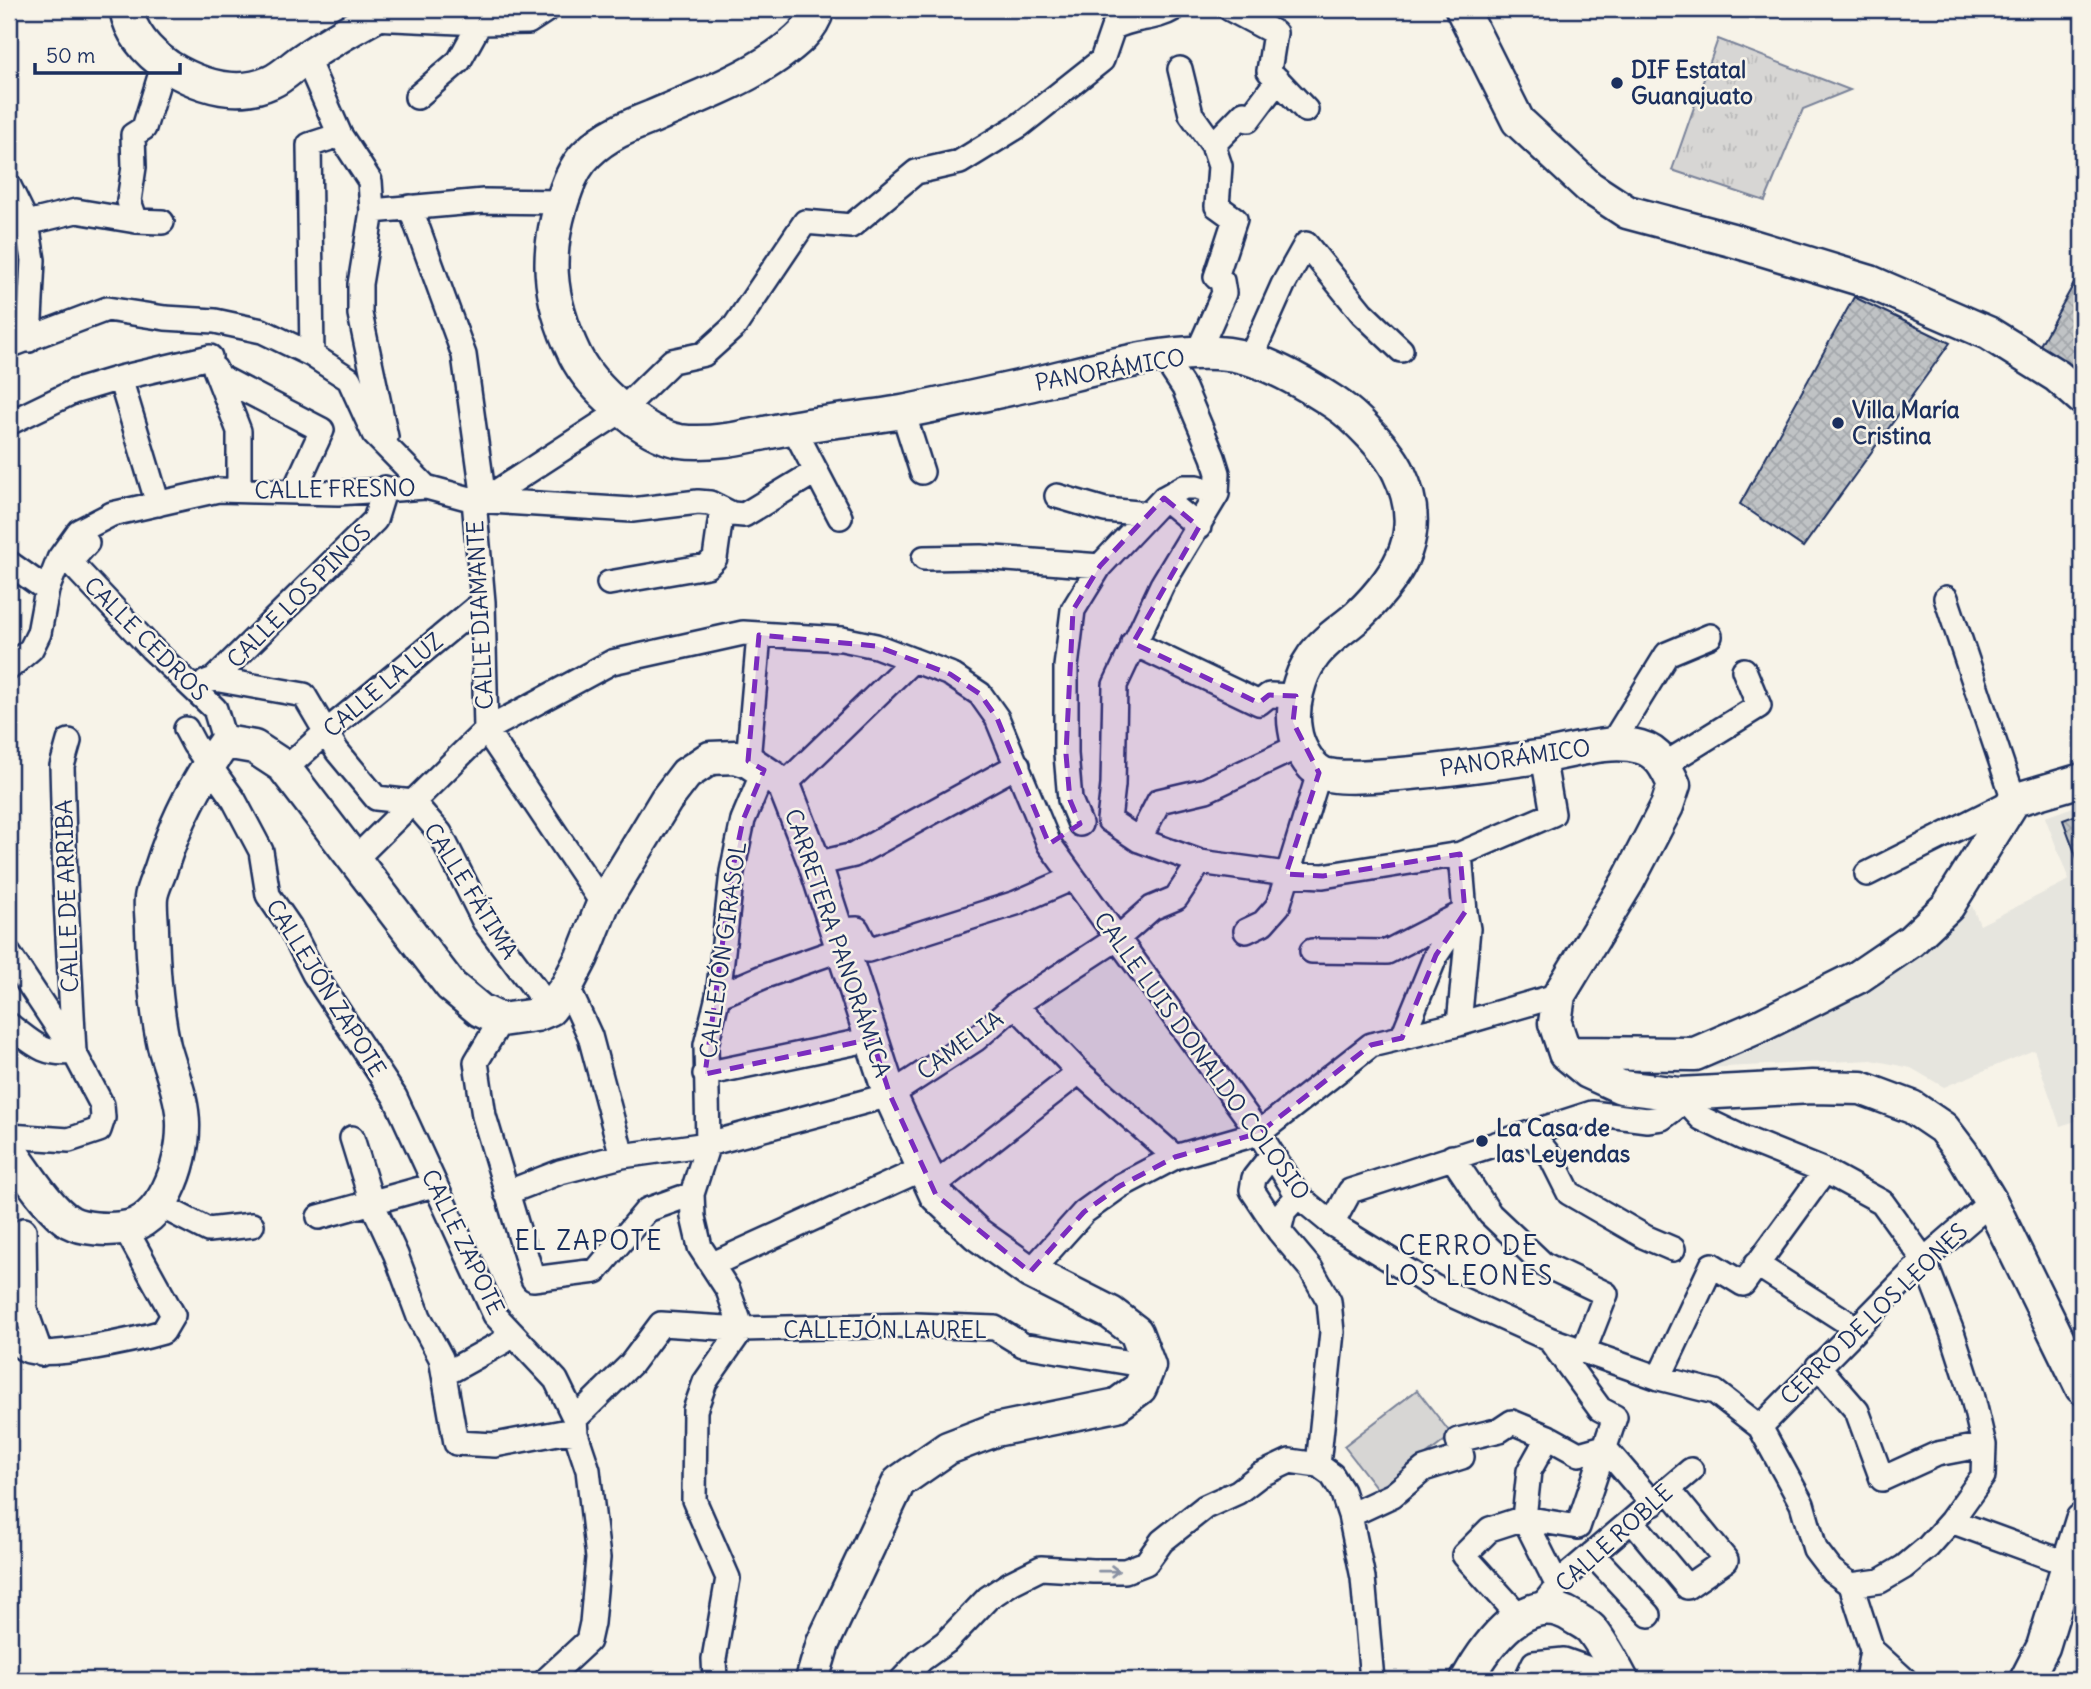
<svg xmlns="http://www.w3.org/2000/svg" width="2091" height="1689" viewBox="0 0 2091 1689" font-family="Delius,sans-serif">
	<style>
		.built { fill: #e6e5de }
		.grass { fill: url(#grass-tufts); stroke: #798299; stroke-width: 2 }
		.pitch { fill: #d7d6d4; stroke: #798299; stroke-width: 2 }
		.building { fill: url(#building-cross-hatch); stroke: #1b2f5e; stroke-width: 2 }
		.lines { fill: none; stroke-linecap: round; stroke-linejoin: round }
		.street-casing { stroke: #1b2f5e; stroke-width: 28 }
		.secondary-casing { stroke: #1b2f5e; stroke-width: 37 }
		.street { stroke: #f7f3e8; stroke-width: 23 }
		.secondary { stroke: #f7f3e8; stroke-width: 32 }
		.oneway { stroke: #8991a3 }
		.marked { fill: #7b2cbf; fill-opacity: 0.2; stroke: #7b2cbf; stroke-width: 5; stroke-dasharray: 14 9; stroke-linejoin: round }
		.poi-dot { fill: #1b2f5e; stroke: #f7f3e8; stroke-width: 2.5 }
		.labels { text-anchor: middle; stroke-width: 5; stroke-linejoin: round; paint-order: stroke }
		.poi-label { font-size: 23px; font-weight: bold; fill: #1b2f5e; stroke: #f7f3e8; text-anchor: start }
		.street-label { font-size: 23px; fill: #1b2f5e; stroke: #f7f3e8 }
		.quarter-label { font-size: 26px; letter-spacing: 2px; fill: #1b2f5e; stroke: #f7f3e8 }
	</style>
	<defs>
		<pattern id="grass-tufts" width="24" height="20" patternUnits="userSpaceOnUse" patternTransform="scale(1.75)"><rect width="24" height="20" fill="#d7d6d4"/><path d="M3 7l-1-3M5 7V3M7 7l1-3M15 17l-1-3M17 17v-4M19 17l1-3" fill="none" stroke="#b8b8b8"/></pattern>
		<pattern id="building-cross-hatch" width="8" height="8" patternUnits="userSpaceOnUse" patternTransform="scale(1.75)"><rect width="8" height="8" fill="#c0c3c5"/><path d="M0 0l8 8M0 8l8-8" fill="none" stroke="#a4a8ac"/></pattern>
	</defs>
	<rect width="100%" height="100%" fill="#f7f3e8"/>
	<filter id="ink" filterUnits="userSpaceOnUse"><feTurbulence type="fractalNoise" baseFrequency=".0143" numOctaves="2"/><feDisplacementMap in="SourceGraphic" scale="14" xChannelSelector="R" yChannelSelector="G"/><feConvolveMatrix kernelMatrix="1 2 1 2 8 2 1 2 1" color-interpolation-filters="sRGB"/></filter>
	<g filter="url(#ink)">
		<!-- built -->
		<path class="built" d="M2082 804V1119L2060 1126 2034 1050 1944 1087 1911 1068 1872 1060 1703 1068 1878 986 1932 946 1972 906 1980 925 2069 880 2045 817Z
			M1119 951 1243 1130 1179 1150 1052 1039 1042 996Z"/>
		<!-- grass -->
		<path class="grass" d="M1718 39 1850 90 1803 109 1765 201 1672 170Z"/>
		<!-- pitch -->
		<path class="pitch" d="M1417 1390 1452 1435 1379 1491 1344 1446Z"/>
		<!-- building -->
		<path class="building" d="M2082 269V373L2039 347Z
			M1854 297 1950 343 1803 547 1740 504Z
			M2082 813V872L2063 820Z"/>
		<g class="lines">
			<!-- street casing -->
			<g class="street-casing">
				<path id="street" d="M1230 9 1275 33 1269 71 1306 110
					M372 18 480 23 528 22 548 9
					M306 57 340 135 370 181 372 211 360 284V314L386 437
					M1180 69 1191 114 1213 145 1220 166 1217 206 1235 219 1216 277 1222 281 1224 293 1197 354
					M417 97 459 61 480 23
					M1213 145 1244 113 1248 120 1278 80
					M9 186 27 223 33 260 29 340
					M410 207 464 355 484 500 621 411 672 361 704 354 735 326 805 222 851 226 916 172 960 162 1020 125 1102 60 1113 28C1132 17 1155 20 1173 9
					M372 211 484 201 563 202
					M136 221 129 201 134 167 133 135 144 128 164 63
					M27 223 76 211 136 221 162 222
					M9 346 107 309 165 318 215 321 262 331 312 355 349 379 374 434 426 487
					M312 355 309 145 340 135
					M1250 359 1283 285 1306 244 1362 313 1401 350
					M215 369 239 431V490
					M218 376 322 430 294 491
					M120 378 158 504
					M903 412 922 472
					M9 423 73 392 120 378 210 357
					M793 427 840 517
					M1057 496 1105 510 1149 514
					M1164 498 1199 527
					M474 500 483 602 486 730
					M87 543 70 562 151 648 215 709 225 742
					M924 558 981 557 1100 566
					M9 563 47 590
					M609 583 707 566 715 558 722 509
					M1133 643 1259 703 1269 695 1296 696
					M9 668 31 649 39 633 47 590 59 559 79 531 112 514 218 490 338 493 426 487 474 500 632 510 698 502 710 503 732 514 744 515 815 472
					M214 679 304 695 337 751 376 798 413 802 440 833 484 921 550 1009
					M206 682 214 679 375 520 385 488
					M186 729 194 744 234 800 261 851 268 895 290 927 314 974 395 1097 495 1315 556 1380 575 1419 576 1434 588 1470 598 1558 592 1623 588 1641 546 1680
					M486 730 603 904
					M1611 745 1667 654 1710 636
					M748 761 759 635
					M1665 764 1759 706 1744 670
					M285 769 326 732 483 602
					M784 785 913 660
					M1109 820 1139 840 1200 862 1286 874 1323 876 1460 854 1553 814 1543 756
					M1109 820 1113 785 1115 685 1162 585 1217 494 1218 473 1213 457 1184 388 1163 356
					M1080 824 1070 800 1066 754V667L1073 610 1100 566 1164 498 1184 487H1197L1217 494
					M1139 840 1159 801 1206 790 1299 746
					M354 860 486 730 612 662 743 633 842 639 876 646 950 674 980 694 997 718 1049 844 1259 1133 1298 1196 1332 1224 1434 1287 1549 1339 1659 1378 1715 1392 1760 1427 1802 1504 1815 1549 1831 1570 1851 1585 1880 1581 1904 1567 1928 1547 1951 1521 1983 1476 1984 1445 1972 1394 1952 1332 1924 1260 1882 1202 1825 1171 1743 1138 1701 1118 1679 1094
					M815 864 854 855 1018 765
					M1867 874 2014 800 1946 598
					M836 930 857 929 868 950 1016 903 1073 878
					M1246 931 1263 923 1278 906 1319 773
					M1312 951 1387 952 1465 912 1468 929 1459 1024
					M9 954 74 1052 102 1105 103 1118 99 1130 69 1140 9 1136
					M567 986 590 1036 622 1156
					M718 996 765 976 842 949
					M1015 1005 1079 1072 1175 1157
					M501 1020 476 1062 484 1116 533 1279 596 1271 647 1210 692 1194
					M9 1025C33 1043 43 1056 74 1052L65 880 62 766 69 741
					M1402 1038 1436 955 1465 912 1460 854
					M705 1074 872 1039
					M1531 1133 1552 1159 1569 1193 1645 1237 1673 1249
					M352 1138 372 1203 396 1255 419 1317 441 1358 456 1443 495 1445 563 1432 576 1434
					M1272 1155 1254 1178 1252 1190 1279 1231
					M1452 1157 1490 1214 1543 1264 1606 1294 1584 1350
					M932 1187 1079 1072
					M506 1193 560 1172 622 1156 708 1144 890 1095 976 1039 1015 1005 1118 938 1152 908 1176 898 1200 862
					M1298 1196 1284 1211 1279 1231 1311 1269 1329 1301 1332 1332 1318 1465
					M159 1205 208 1230 252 1225
					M319 1217 434 1185
					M1332 1224 1350 1191 1592 1113 1647 1120 1662 1118 1674 1109 1679 1094
					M24 1230 25 1309 41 1354
					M713 1264 922 1169
					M1756 1264 1856 1328
					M1030 1272 1084 1212 1120 1186 1175 1157 1259 1133 1371 1045 1459 1024 1559 995
					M742 1329 728 1290 700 1247 693 1217 692 1194 708 1144 706 1045 718 996 732 872 743 820 764 770
					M9 1336C14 1340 20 1347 26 1350 46 1360 139 1339 163 1332L173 1315 125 1228
					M1818 1366 1857 1411 1882 1479 1937 1454 1984 1445
					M445 1374 503 1342 509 1330
					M1659 1378 1712 1265 1743 1284 1825 1171
					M575 1419 631 1364 661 1324 742 1329 915 1325 995 1328 1023 1345 1149 1366
					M1760 1427 1924 1260 1991 1202
					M1548 1437 1529 1471 1524 1518 1558 1586
					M1604 1447 1653 1504
					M1318 1465 1332 1475 1342 1491 1350 1515 1363 1578 1372 1680
					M1350 1515 1393 1495 1424 1469 1462 1457 1458 1440 1500 1430 1512 1422 1548 1437 1579 1454 1604 1447
					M1632 1521 1687 1587 1726 1560 1669 1490
					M1951 1521 2069 1564
					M1592 1554 1649 1615
					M1851 1585 1872 1650 1867 1680
					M1540 1608 1564 1578 1691 1470
					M1520 1617 1464 1555 1490 1529 1524 1518 1578 1527 1615 1417 1600 1409 1549 1339
					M1872 1650 1905 1680
					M715 1680 714 1659 728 1578 694 1500 695 1410 705 1382 742 1329
					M902 1680 921 1660 946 1642 988 1598 1011 1583 1041 1568 1093 1571H1125L1146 1563 1162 1541 1205 1507 1238 1492 1260 1475 1290 1461 1318 1465
					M1526 1680 1534 1663 1564 1660 1595 1671 1613 1664"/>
			</g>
			<!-- secondary casing -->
			<g class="secondary-casing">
				<path id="secondary" d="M126 9C131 34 148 53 169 67 199 85 236 98 271 82 283 77 294 65 305 58 332 40 360 24 388 9
					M818 9C812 30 795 43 777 56 740 82 693 99 652 117 629 126 606 135 588 153 578 162 570 178 566 190 544 250 547 297 575 355 591 387 643 435 680 441 718 446 759 433 796 427 832 421 867 418 902 412 944 404 986 394 1028 385 1091 371 1164 347 1228 354 1262 358 1306 384 1335 403 1355 416 1389 451 1399 473 1427 531 1402 573 1359 615 1344 629 1324 640 1312 658 1299 676 1291 707 1295 729 1297 745 1308 766 1322 773 1345 786 1510 761 1545 756 1575 751 1610 739 1640 747 1659 752 1667 769 1674 785L1667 806 1627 883 1559 995 1555 1023 1565 1053
					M1462 9 1518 121 1589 187 1627 212 1732 240 1870 282 1988 333 2057 376 2082 398
					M1565 1053 1588 1072 1621 1087 1679 1094 1812 1087 1861 1088 1912 1107 1943 1128 1962 1153 1991 1202 2082 1388
					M1565 1053 1695 1054 1762 1025 1858 977 1911 941 1948 906 2014 800 2082 780
					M9 1149C24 1169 48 1209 70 1222 83 1229 107 1230 122 1228 163 1225 183 1163 183 1128 184 1101 171 1072 164 1046 156 1010 153 966 152 930 152 920 150 908 151 898 152 888 158 878 161 868 176 821 196 781 225 742L254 747 283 766 451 986 480 1010 501 1020 536 1015 550 1009 567 986 582 957 603 904 666 800 686 774 710 758 736 757 748 761 784 785 815 864 890 1095 936 1195 977 1234 1030 1272 1111 1313 1136 1332 1149 1366 1140 1388 1117 1405 995 1430 948 1448 899 1482 823 1643 812 1680
					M1467 1680C1487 1644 1527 1587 1573 1617 1579 1621 1586 1624 1591 1629 1603 1644 1613 1663 1622 1680
					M2026 1680 2043 1647 2082 1520"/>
			</g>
			<!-- street -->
			<use href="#street" class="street"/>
			<!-- secondary -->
			<use href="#secondary" class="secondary"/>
		</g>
		<!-- one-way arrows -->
		<defs><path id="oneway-shaft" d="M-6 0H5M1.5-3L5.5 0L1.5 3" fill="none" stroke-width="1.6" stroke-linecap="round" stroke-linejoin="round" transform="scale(1.75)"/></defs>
		<use class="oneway" href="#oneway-shaft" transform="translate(1109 1571) rotate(-1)"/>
	</g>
	<!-- marked area -->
	<path class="marked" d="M1164 498 1199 527 1133 643 1259 703 1269 695 1296 696 1293 722 1319 773 1286 874 1323 876 1460 854 1465 912 1436 955 1402 1038 1371 1045 1259 1133 1175 1157 1120 1186 1084 1212 1030 1272 936 1195 890 1095 872 1039 705 1074 732 872 743 820 764 770 748 761 759 635 876 646 950 674 980 694 997 718 1049 844 1080 824 1070 800 1066 754 1073 610 1100 566Z"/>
	<!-- markers -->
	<g class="poi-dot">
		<circle cx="1617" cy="83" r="7"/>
		<circle cx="1838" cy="423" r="7"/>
		<circle cx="1482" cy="1141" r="7"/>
	</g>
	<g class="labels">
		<!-- poi labels -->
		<g class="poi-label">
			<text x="1631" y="78">DIF Estatal<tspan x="1631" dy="26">Guanajuato</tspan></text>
			<text x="1852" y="418">Villa María<tspan x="1852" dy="26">Cristina</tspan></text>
			<text x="1496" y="1136">La Casa de<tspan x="1496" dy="26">las Leyendas</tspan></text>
		</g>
		<!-- street labels -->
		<g class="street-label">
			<text transform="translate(1110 370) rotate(-10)" y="8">PANORÁMICO</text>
			<text transform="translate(335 489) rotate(-1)" y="8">CALLE FRESNO</text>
			<text transform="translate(299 596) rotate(-45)" y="8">CALLE LOS PINOS</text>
			<text transform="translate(480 615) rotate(-93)" y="8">CALLE DIAMANTE</text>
			<text transform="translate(146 639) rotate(45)" y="8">CALLE CEDROS</text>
			<text transform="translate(383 685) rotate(-40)" y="8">CALLE LA LUZ</text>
			<text transform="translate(1515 758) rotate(-8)" y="8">PANORÁMICO</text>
			<text transform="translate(471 891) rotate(58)" y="8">CALLE FÁTIMA</text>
			<text transform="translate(67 896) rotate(-92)" y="8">CALLE DE ARRIBA</text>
			<text transform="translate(838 943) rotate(71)" y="8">CARRETERA PANORÁMICA</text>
			<text transform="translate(723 950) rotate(-82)" y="8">CALLEJÓN GIRASOL</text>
			<text transform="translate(326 988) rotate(58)" y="8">CALLEJÓN ZAPOTE</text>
			<text transform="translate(960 1045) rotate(-36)" y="8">CAMELIA</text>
			<text transform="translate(1202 1056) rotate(54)" y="8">CALLE LUIS DONALDO COLOSIO</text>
			<text transform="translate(463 1242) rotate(64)" y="8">CALLE ZAPOTE</text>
			<text transform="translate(1874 1314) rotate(-44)" y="8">CERRO DE LOS LEONES</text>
			<text x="885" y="1338">CALLEJÓN LAUREL</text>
			<text transform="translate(1614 1538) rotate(-42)" y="8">CALLE ROBLE</text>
		</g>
		<!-- quarter labels -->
		<g class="quarter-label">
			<text x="589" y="1250">EL ZAPOTE</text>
			<text x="1469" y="1255">CERRO DE<tspan x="1469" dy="30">LOS LEONES</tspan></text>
		</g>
	</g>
	<!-- margin -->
	<rect width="2091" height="1689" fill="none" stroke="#f7f3e8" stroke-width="35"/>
	<rect x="18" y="18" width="2056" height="1654" fill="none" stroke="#1b2f5e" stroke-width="2.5" filter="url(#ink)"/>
	<!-- scale -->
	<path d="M35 63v10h145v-10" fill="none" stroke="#1b2f5e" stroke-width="3.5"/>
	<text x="46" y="63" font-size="21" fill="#1b2f5e" stroke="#f7f3e8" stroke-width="5" paint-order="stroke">50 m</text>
</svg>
